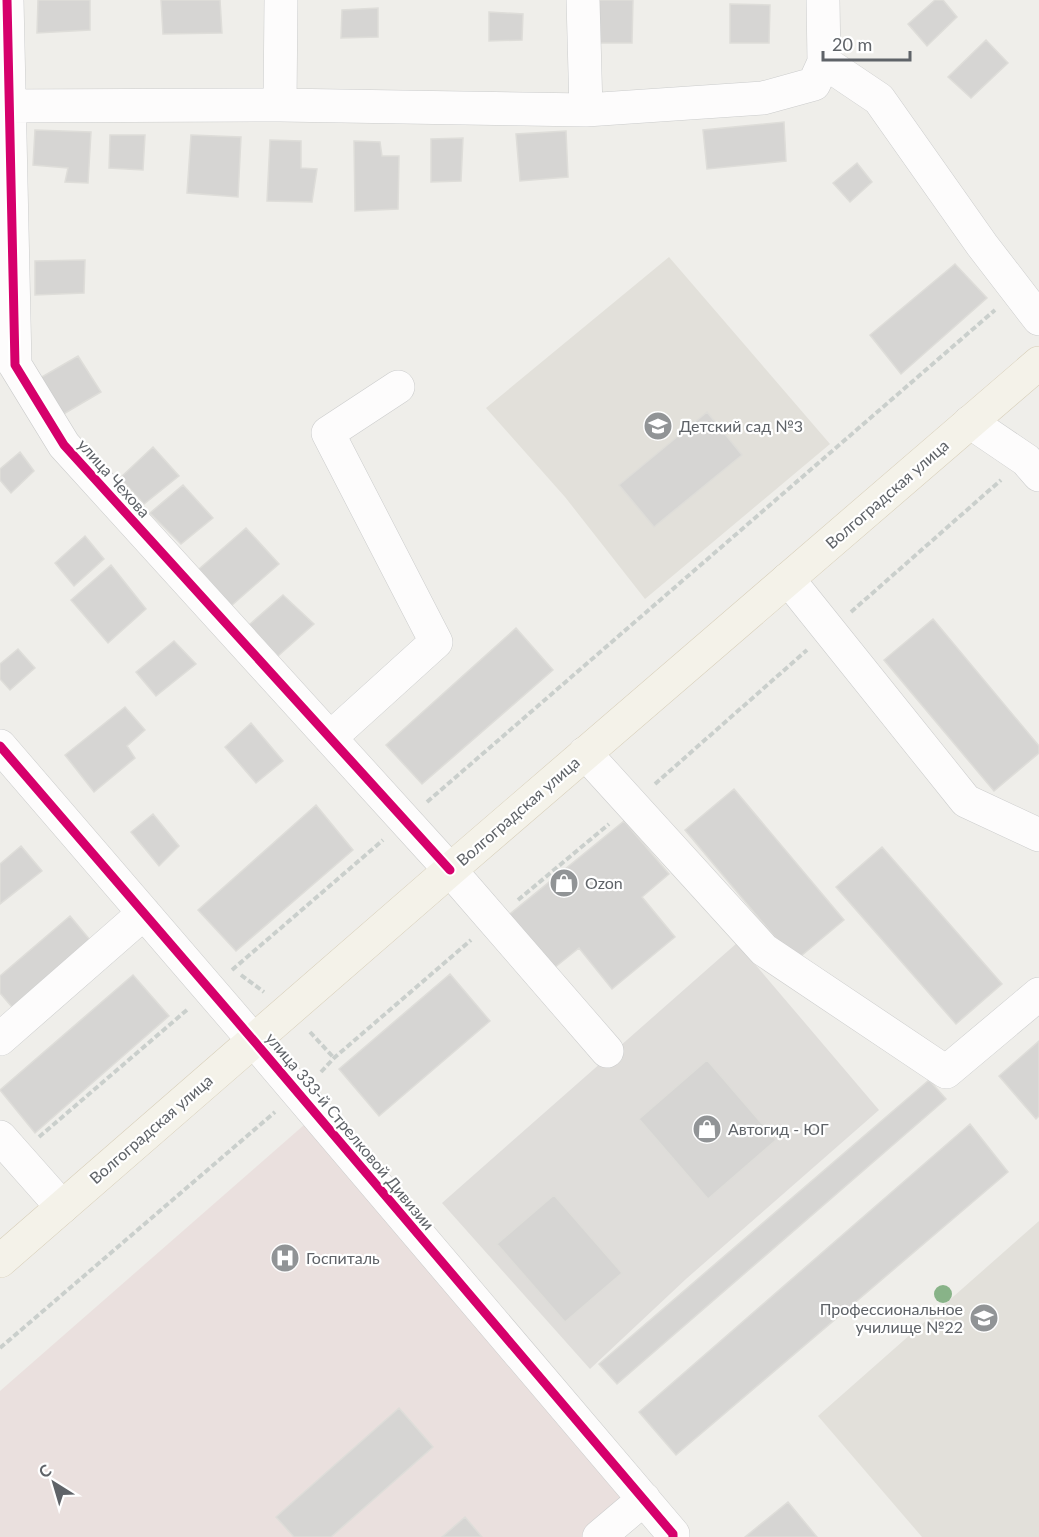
<svg xmlns="http://www.w3.org/2000/svg" width="1039" height="1537" viewBox="0 0 1039 1537" font-family="Lato,sans-serif">
	<style>
		.industrial { fill: #dfddda }
		.education { fill: #e2e0da }
		.medical { fill: #eae0de }
		.building { fill: #d6d5d3; stroke: #deddd9; stroke-width: 1.5 }
		.lines { fill: none; stroke-linecap: round; stroke-linejoin: round }
		.minor-casing { stroke: #cbcccc; stroke-width: 34 }
		.major-casing { stroke: #d7ceb8; stroke-width: 34 }
		.path { stroke: #cacfcc; stroke-width: 4; stroke-dasharray: 6 3; stroke-linecap: butt }
		.minor { stroke: #fdfcfc; stroke-width: 33 }
		.major { stroke: #f4f2e9; stroke-width: 33 }
		.cycleway-casing { stroke: #fff; stroke-width: 13 }
		.cycleway { stroke: #d6006c; stroke-width: 9 }
		.tree { fill: #88b388 }
		.labels { text-anchor: middle; stroke-width: 4.5; stroke-linejoin: round; paint-order: stroke }
		.poi-label { font-size: 16px; fill: #5f6368; stroke: #fff; text-anchor: start }
		.street-label { font-size: 16px; fill: #5f6368; stroke: #fff }
	</style>
	<rect width="100%" height="100%" fill="#efeeea"/>
	<!-- industrial -->
	<path class="industrial" d="M737 943 879 1110 686 1279 590 1369 442 1203Z"/>
	<!-- education -->
	<path class="education" d="M669 257 830 444 645 599 565 497 486 408Z
		M1039 1221V1537H922L818 1416Z"/>
	<!-- medical -->
	<path class="medical" d="M304 1125 624 1502 584 1537H0V1391Z"/>
	<!-- building -->
	<path class="building" d="M38 0H90V30L37 33Z
		M161 0H220L222 33 163 34Z
		M598 0H633L632 43H598Z
		M935 0H943L957 17 927 46 908 24Z
		M730 4 770 5 769 43H730Z
		M378 8V37L341 38 342 10Z
		M489 12 523 14 522 40 489 41Z
		M986 40 1008 63 971 98 948 77Z
		M784 122 786 161 707 169 703 130Z
		M35 130 91 132 88 183 65 182 68 168 33 165Z
		M566 131 568 177 520 181 516 134Z
		M110 135H145L143 170 109 168Z
		M191 135 241 137 238 197 187 193Z
		M463 138 461 181 431 182V139Z
		M270 140 301 141V168L317 169 312 202 267 201Z
		M354 141 380 142 382 156H399L398 209 355 211Z
		M857 163 872 182 850 202 833 183Z
		M85 260 84 293 35 295V261Z
		M955 264 987 298 901 374 870 335Z
		M78 356 101 392 62 415 40 378Z
		M707 412 742 455 654 527 619 485Z
		M153 447 179 476 144 504 120 478Z
		M20 452 34 471 11 493 0 480V469Z
		M183 485 213 518 181 544 150 513Z
		M246 528 279 564 231 606 199 569Z
		M85 536 104 559 74 586 55 563Z
		M111 565 146 609 108 643 71 600Z
		M283 595 314 624 278 656 249 625Z
		M933 619 1039 746V753L994 791 884 660Z
		M516 628 553 670 422 784 386 745Z
		M174 641 196 664 156 696 136 672Z
		M18 649 35 668 10 690 0 679V664Z
		M125 707 145 730 127 746 135 758 94 792 65 755Z
		M251 723 283 761 256 783 225 747Z
		M734 789 844 920 795 961 685 830Z
		M316 805 353 850 236 951 198 910Z
		M153 814 179 846 159 866 131 832Z
		M624 821 669 874 642 897 675 937 612 989 579 948 549 972 505 918Z
		M21 846 42 871 0 904V864Z
		M882 847 1002 984 956 1024 836 887Z
		M70 916 90 940 12 1007 0 993V976Z
		M450 974 490 1021 379 1116 339 1069Z
		M133 975 169 1016 35 1133 0 1090Z
		M1039 1041V1116L1036 1119 999 1076Z
		M707 1060 776 1140 708 1199 639 1119Z
		M929 1080 946 1099 617 1384 599 1364Z
		M970 1124 1008 1172 676 1455 639 1412Z
		M554 1195 622 1273 565 1322 497 1244Z
		M399 1408 433 1447 331 1537H294L276 1517Z
		M788 1502 817 1537H745Z
		M465 1517 482 1537H442Z"/>
	<g class="lines">
		<!-- minor casing -->
		<g class="minor-casing">
			<path id="minor" d="M7 0 15 365 64 445 450 870 607 1051
				M583 0 586 110
				M824 62 879 99 982 245 1039 319
				M280 105 281 0
				M0 106 280 105 586 110 763 98 814 84 824 62 823 0
				M970 422 1026 460 1039 475
				M788 579 966 801 1039 835
				M330 738 436 642 328 433 398 387
				M0 746 254 1041 673 1534V1537
				M585 753 764 950 946 1072 1039 994
				M0 1039 144 913
				M0 1137 62 1207
				M599 1537 644 1499"/>
		</g>
		<!-- major casing -->
		<g class="major-casing">
			<path id="major" d="M0 1261 450 870 1039 363"/>
		</g>
		<!-- path -->
		<path class="path" d="M851 612 1001 480
			M655 784 807 650
			M427 802 995 310
			M518 900 609 824
			M232 970 383 840
			M241 975 264 992
			M310 1032 334 1058
			M321 1072 334 1058 471 940
			M39 1137 188 1009
			M0 1348 275 1112"/>
		<!-- minor -->
		<use href="#minor" class="minor"/>
		<!-- major -->
		<use href="#major" class="major"/>
		<!-- cycleway casing -->
		<g class="cycleway-casing">
			<path id="cycleway" d="M7 0 15 365 64 445 450 870
				M0 746 254 1041 673 1534V1537"/>
		</g>
		<!-- cycleway -->
		<use href="#cycleway" class="cycleway"/>
	</g>
	<!-- trees -->
	<circle class="tree" cx="943" cy="1294" r="9"/>
	<!-- icons -->
	<defs>
		<g id="school-disc" transform="scale(1.5)"><circle r="9.5" fill="#919496" stroke="#fff"/><path d="M0-5L7-2L0 1L-7-2ZM-4 1L0 2.5L4 1V4Q0 6-4 4Z" fill="#fff"/></g>
		<g id="shop-disc" transform="scale(1.5)"><circle r="9.5" fill="#919496" stroke="#fff"/><path d="M-5-2.5h2.3a2.7 3.5 0 0 1 5.4 0H5L5.5 6h-11ZM-1.5-2.5h3a1.5 2.3 0 0 0-3 0Z" fill="#fff"/></g>
		<g id="hospital-disc" transform="scale(1.5)"><circle r="9.5" fill="#919496" stroke="#fff"/><path d="M-5-5h3v3.5h4V-5h3V5h-3V1.5h-4V5h-3Z" fill="#fff"/></g>
		<g id="university-disc" transform="scale(1.5)"><circle r="9.5" fill="#919496" stroke="#fff"/><path d="M0-5L7-2L0 1L-7-2ZM-4 1L0 2.5L4 1V4Q0 6-4 4Z" fill="#fff"/></g>
	</defs>
	<g fill-rule="evenodd">
		<use href="#school-disc" x="658" y="426"/>
		<use href="#shop-disc" x="564" y="883"/>
		<use href="#shop-disc" x="707" y="1129"/>
		<use href="#hospital-disc" x="285" y="1258"/>
		<use href="#university-disc" x="984" y="1318"/>
	</g>
	<g class="labels">
		<!-- poi labels -->
		<g class="poi-label">
			<text x="679" y="432">Детский сад №3</text>
			<text x="585" y="889">Ozon</text>
			<text x="728" y="1135">Автогид - ЮГ</text>
			<text x="306" y="1264">Госпиталь</text>
			<text x="963" y="1315" text-anchor="end">Профессиональное<tspan x="963" dy="18">училище №22</tspan></text>
		</g>
		<!-- street labels -->
		<g class="street-label">
			<text transform="translate(114 478) rotate(48)" y="6">улица Чехова</text>
			<text transform="translate(887 494) rotate(-41)" y="6">Волгоградская улица</text>
			<text transform="translate(518 811) rotate(-41)" y="6">Волгоградская улица</text>
			<text transform="translate(151 1129) rotate(-41)" y="6">Волгоградская улица</text>
			<text transform="translate(350 1131) rotate(50)" y="6">улица 333-й Стрелковой Дивизии</text>
		</g>
	</g>
	<!-- north arrow -->
	<g transform="translate(54 1483) rotate(323)" stroke="#ffffff" stroke-width="4.5" paint-order="stroke">
	<path d="M0-4.5L10 22L0 15L-10 22Z" fill="#5f6368"/>
	<text y="-9" font-size="16" font-weight="bold" text-anchor="middle" fill="#5f6368">С</text>
	</g>
	<!-- scale -->
	<path d="M823 51v9h87v-9" fill="none" stroke="#5f6368" stroke-width="3"/>
	<text x="832" y="51" font-size="18" fill="#5f6368" stroke="#ffffff" stroke-width="4.5" paint-order="stroke">20 m</text>
</svg>
